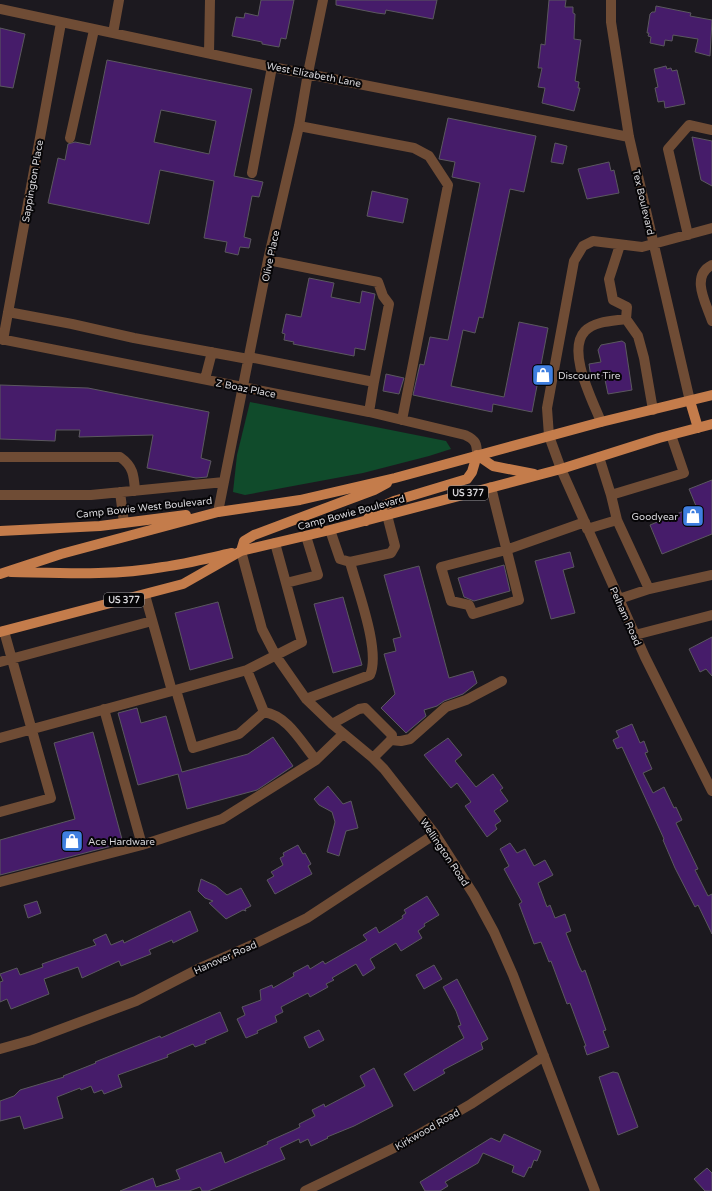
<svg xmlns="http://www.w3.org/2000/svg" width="712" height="1191" viewBox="0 0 712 1191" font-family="'Varela Round',sans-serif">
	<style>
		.green { fill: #104b2b }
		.building { fill: #461c6a; stroke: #5b585f; fill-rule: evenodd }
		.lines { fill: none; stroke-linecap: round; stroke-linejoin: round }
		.minor { stroke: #6f4c35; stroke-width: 10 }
		.major { stroke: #c47c4b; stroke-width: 10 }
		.labels { text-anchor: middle; stroke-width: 4; stroke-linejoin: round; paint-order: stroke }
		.shield { fill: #060507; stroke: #98979b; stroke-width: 1 }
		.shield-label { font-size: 9px; font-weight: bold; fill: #d7d6da }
		.street-label { font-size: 10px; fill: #d7d6da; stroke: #060507 }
		.poi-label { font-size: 10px; fill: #d7d6da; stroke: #060507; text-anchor: start }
	</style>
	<rect width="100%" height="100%" fill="#1c191f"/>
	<!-- green -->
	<path class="green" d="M250 402 446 441 451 449 429 456 363 473 245 495 233 492 237 455Z"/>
	<!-- building -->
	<path class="building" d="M261 0H294L286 39 281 38 279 47 262 44V42L232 36 236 17 244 18 245 13 258 16Z
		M336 0H437L433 19 386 10 385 14 377 13 336 5Z
		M549 0H566L565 7H573V13L575 14 574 39 581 40 575 81 579 82 578 88H580L574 111 542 103 545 88 538 87 542 68H538L541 44 545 45Z
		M656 6 691 13 690 16 712 20 710 56 695 52 698 39 673 35 672 41 665 40 664 46 650 43 651 37 648 36 649 33H647L650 14 652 12H655Z
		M0 28 25 34 13 88 0 86Z
		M107 60 252 89 234 176 263 182 259 197 252 196 244 237 251 239 249 248 240 247 238 255 225 252 227 242 204 238 214 181 160 170 149 224 48 203 58 158 65 160 68 144 75 142 90 145ZM161 110 216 121 209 154 154 142Z
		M666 66 667 69 671 68 672 71 677 70 685 104 665 108 664 101 658 102 655 88 658 87 654 69Z
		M448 118 536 136 524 192 510 189 483 318 479 317 475 333 463 330 451 386 504 397 519 322 548 328 532 412 493 404 492 412 413 395 420 364 424 365 430 337 448 340 480 183 452 177 455 162 439 159Z
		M692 137 712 141V186L701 180Z
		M555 143 567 146 563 164 551 162Z
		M609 162 611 171 614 170 619 193 587 199 578 169Z
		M372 191 408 199 403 223 367 216Z
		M309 278 334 283 331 297 360 303 362 291 375 294 365 350 355 348 354 356 293 344 294 342 284 340 285 334 282 333 286 314 301 317Z
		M622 341 625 343 632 390 608 394 604 375 591 378 589 364 601 362 598 350 601 345Z
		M386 374 404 378 399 394 383 391Z
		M0 385 88 388 209 412 201 458 211 461 207 477 196 478 147 468 153 435 79 437 80 430H56L55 441 0 439Z
		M712 480V534L662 554 650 525 696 506 689 489Z
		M570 552 574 567 563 570 575 613 551 619 535 561Z
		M504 565 510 591 474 601 464 597 458 578Z
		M419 566 449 678 473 671 477 683 463 694 444 701 437 706 424 710 426 716 406 733 381 708 395 694 384 654 396 651 393 639 401 637 384 575Z
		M343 597 362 665 333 673 314 604Z
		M218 602 233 658 190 670 175 613Z
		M712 637V676L706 669 700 672 689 649Z
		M137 708 141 723 166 716 182 772 248 754 273 737 293 766 257 790 187 809 178 774 138 785 118 713Z
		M632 724 640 743 644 741 648 752 645 753 652 769 643 773 653 793 664 787 674 808 676 807 682 820 676 823 698 869 695 870 708 896 712 894V934L698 905 695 907 675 868 663 840 664 839 622 747 617 749 613 740 619 737 616 731Z
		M93 732 123 843 0 875V840L75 819 54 743Z
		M448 738 462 755 455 761 476 787 493 774 503 788 500 790 508 801 494 811 501 821 495 825 497 829 487 837 465 806 471 802 457 783 451 788 424 755Z
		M328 786 343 804 351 801 358 828 346 831 339 856 327 852 335 822 332 812 319 805 314 799Z
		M510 843 517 853 525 849 534 866 545 860 553 875 538 883 547 907 550 905 555 918 565 914 571 931 566 933 579 966 582 972 585 970 606 1030 603 1031 609 1047 587 1055 584 1046H586L570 1003 567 1004 551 961 549 962 541 942 534 944 519 904 522 902 504 869 509 866 500 849Z
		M298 845 303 854 305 853 311 864 308 866 312 874 275 894 267 880 274 876 271 872 283 865 280 858 284 856 283 853Z
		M201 879 216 886 227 895 241 888 251 906 245 909 246 911 243 910 226 919 209 903 213 901 205 898 198 891Z
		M427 896 439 915 424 924 425 926 418 931 422 938 401 951 396 943 370 959 375 968 363 976 356 964 332 978 334 980 326 984 328 987 310 997 308 993 281 1007 283 1012 275 1016 277 1022 257 1031 258 1033 246 1038 237 1019 245 1015 242 1007 261 1000 260 990 272 985 273 988 294 976 293 973 308 965 310 969 323 961 325 964 367 940 363 935 376 927 379 933 403 918 402 916 406 913 404 910Z
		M37 901 41 913 28 918 24 905Z
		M190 911 198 931 173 943 172 940 149 950 151 954 121 966 119 961 82 978 78 967 44 979 49 994 11 1009 7 999 0 1002V982L3 981 0 974 17 968 20 975 43 967 42 964 96 945 93 940 106 934 111 945 123 940 124 943Z
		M434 965 442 979 424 989 416 975Z
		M457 979 488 1039 481 1043 483 1049 443 1070 445 1073 414 1091 404 1074 464 1038 458 1026 461 1025 456 1011 443 987Z
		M220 1012 228 1031 205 1041 206 1043 195 1047 193 1044 167 1055 168 1057 118 1075 122 1087 104 1094 102 1090 94 1093 91 1086 81 1090 80 1088 57 1097 63 1118 24 1129 20 1116 0 1121V1101L14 1096 20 1090 64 1077 63 1076 96 1063 95 1062 160 1036 161 1038Z
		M319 1030 324 1040 309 1048 304 1037Z
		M374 1068 393 1106 354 1126 327 1137 328 1138 311 1146 308 1139 300 1143 299 1139 280 1148 285 1159 208 1191H202L200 1187 189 1191H120L153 1178 156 1187 180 1179 176 1170 221 1152 225 1163 268 1144 267 1142 294 1130 300 1127 299 1124 315 1116 312 1110 324 1104 325 1107 365 1086 360 1076Z
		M613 1072 618 1073 638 1127 618 1135 599 1077Z
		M504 1134 541 1151 537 1161 534 1160 531 1168 529 1167 524 1177 512 1172 514 1166 483 1153 478 1163 445 1182 448 1186 440 1191H425L420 1182 491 1138 500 1142Z
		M707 1168 712 1173V1191H705L694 1179Z"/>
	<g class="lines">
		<!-- minor -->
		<path class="minor" d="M611 0V22L629 137 690 401
			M0 9 272 67 629 137
			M113 33 119 0
			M209 53 210 0
			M299 126 414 148 429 156 448 185 402 420
			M70 138 94 30
			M252 173 272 67
			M712 228 642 247 593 241 583 246 574 261 547 408 549 436 561 469 645 657 712 791
			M688 235 668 149 689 125 712 130
			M620 245 609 279 613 300 627 307 626 319 638 336 644 358 653 410
			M268 260 378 282 383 296 389 304 374 382
			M712 265C690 276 706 303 712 321
			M8 312 72 324 134 338 248 359
			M0 339 369 412 465 435C476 440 477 444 477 455
			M3 340 61 23
			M249 357 374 382 369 412
			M205 379 212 352
			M601 422C593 401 566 351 585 331 595 321 613 321 626 319
			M0 457H120C133 466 134 475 135 491
			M599 457 611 495 684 473 671 435
			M491 487C500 525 510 562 519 600L473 614 469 605 451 601 441 567 506 550 585 522
			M120 492 124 523
			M0 495H91L224 482
			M611 495 617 520 649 589 712 575
			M218 512 268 260 299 126 308 73 323 0
			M587 529 617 520
			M330 530 340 559 350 562 391 553 395 546 387 515
			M275 543 286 583 318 575 306 536
			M241 551 262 629 276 656 306 699 332 724 373 758 384 769 435 834 474 895 494 932 513 975 595 1191
			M619 599 649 589
			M635 635 712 615
			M0 662 152 621
			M247 670 264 712
			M176 690 193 748 239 734 264 712C288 716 301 742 316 760L343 734
			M172 691 247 670 302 642 286 583
			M306 699 370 675C381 651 357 589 350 562
			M104 709 142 845 222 819 316 760
			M332 724 359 709 365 708 392 735 391 740 373 758
			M0 738 172 691 145 595
			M391 740 401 741 410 739 446 707 466 700 502 681
			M0 812 51 798 4 631
			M0 882 142 845
			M0 1049 32 1040 136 1001 202 967 252 945 307 918 435 834
			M305 1191 404 1143 471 1104 544 1056"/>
		<!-- major -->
		<path class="major" d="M690 401 698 428
			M366 521 374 510 394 501 467 479 472 472 477 455 493 466 534 474
			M0 531 100 526 186 515
			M241 551 244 541 254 535 374 490 387 483
			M11 572C62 573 113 576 163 567 186 564 209 558 232 553
			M0 574 61 554 218 512 300 500 395 478 601 422 712 395
			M0 632 183 584 241 551 330 530 561 469 659 438 712 424"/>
	</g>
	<!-- icons -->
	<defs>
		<g id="shop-square" transform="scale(1.15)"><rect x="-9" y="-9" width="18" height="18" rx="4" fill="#3f7fe0" stroke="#060507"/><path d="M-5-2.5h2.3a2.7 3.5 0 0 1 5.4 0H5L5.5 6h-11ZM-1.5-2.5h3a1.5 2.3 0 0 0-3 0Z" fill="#fff"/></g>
	</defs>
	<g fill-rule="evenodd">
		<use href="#shop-square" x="543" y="375"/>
		<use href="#shop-square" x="693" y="516"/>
		<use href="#shop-square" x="72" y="841"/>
	</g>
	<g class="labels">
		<!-- shield labels -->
		<g class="shield">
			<rect x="448" y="486" width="40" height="14" rx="3"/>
			<rect x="104" y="593" width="40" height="14" rx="3"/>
		</g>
		<g class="shield-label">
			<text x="468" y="496">US 377</text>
			<text x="124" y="603">US 377</text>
		</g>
		<!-- street labels -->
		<g class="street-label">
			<text transform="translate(314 74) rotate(11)" y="4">West Elizabeth Lane</text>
			<text transform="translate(32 181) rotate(-80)" y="4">Sappington Place</text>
			<text transform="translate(644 202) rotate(77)" y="4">Tex Boulevard</text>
			<text transform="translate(270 256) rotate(-78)" y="4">Olive Place</text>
			<text transform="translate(246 388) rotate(11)" y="4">Z Boaz Place</text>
			<text transform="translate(144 507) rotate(-6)" y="4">Camp Bowie West Boulevard</text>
			<text transform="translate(351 512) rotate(-15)" y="4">Camp Bowie Boulevard</text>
			<text transform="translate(626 616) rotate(66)" y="4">Pelham Road</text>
			<text transform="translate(445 852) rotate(56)" y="4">Wellington Road</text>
			<text transform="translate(225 957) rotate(-24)" y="4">Hanover Road</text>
			<text transform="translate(427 1129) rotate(-30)" y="4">Kirkwood Road</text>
		</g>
		<!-- poi labels -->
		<g class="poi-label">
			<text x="558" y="379">Discount Tire</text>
			<text x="678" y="520" text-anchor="end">Goodyear</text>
			<text x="88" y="845">Ace Hardware</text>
		</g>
	</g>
</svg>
